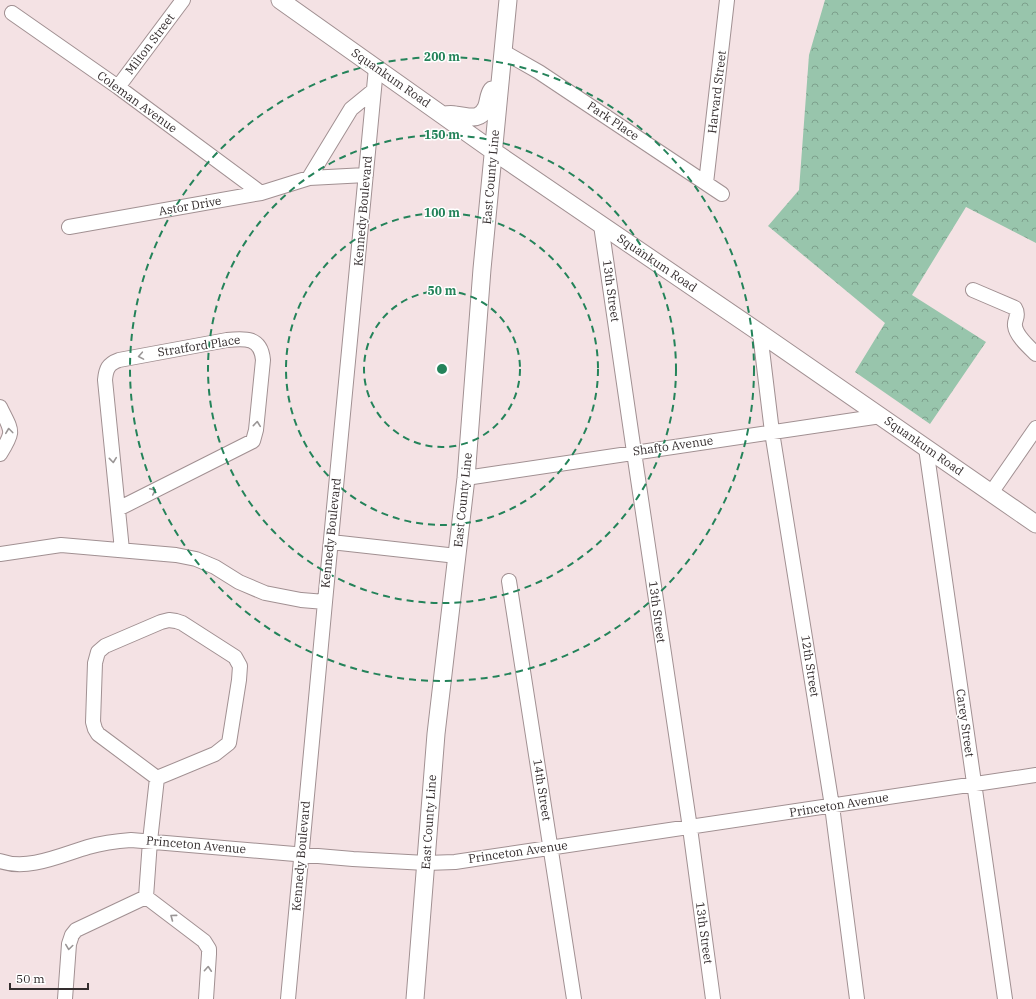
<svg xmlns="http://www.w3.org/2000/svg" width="1036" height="999" viewBox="0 0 1036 999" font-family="'IBM Plex Serif',serif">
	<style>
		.forest { fill: url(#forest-crowns) }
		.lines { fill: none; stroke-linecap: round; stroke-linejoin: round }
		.minor-casing { stroke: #a19092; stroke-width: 16 }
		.major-casing { stroke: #a19092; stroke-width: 19 }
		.minor { stroke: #fff; stroke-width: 14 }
		.major { stroke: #fff; stroke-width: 17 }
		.oneway { stroke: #9a9696 }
		.ring { fill: none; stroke: #24835a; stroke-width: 2; stroke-dasharray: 7 5 }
		.labels { text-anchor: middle; stroke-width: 3; stroke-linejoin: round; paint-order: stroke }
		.street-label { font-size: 12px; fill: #342d2e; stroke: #fff }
		.centre { fill: #24835a; stroke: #fff; stroke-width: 2 }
		.ring-label { font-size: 12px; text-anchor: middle; font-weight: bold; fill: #24835a; stroke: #fff; stroke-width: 3; stroke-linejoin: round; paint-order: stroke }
	</style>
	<defs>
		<pattern id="forest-crowns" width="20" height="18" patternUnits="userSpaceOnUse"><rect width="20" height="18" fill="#98c5ac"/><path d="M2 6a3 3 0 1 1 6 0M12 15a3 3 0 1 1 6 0" fill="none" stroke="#7da08c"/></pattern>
	</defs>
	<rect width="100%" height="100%" fill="#f4e2e4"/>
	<!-- forest -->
	<path class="forest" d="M825 0H1036V243L966 207 912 295 986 342 930 424 855 372 885 323 768 226 799 190 809 55Z"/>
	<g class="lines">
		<!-- minor casing -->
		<g class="minor-casing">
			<path id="minor" d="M12 13 118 87 261 193
				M502 51 539 72 722 194
				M118 87 183 0
				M309 178 351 109 373 91
				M706 183 727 0
				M601 225 634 452 690 828 713 999
				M69 227 261 193 309 178 366 175
				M973 290 1015 308C1020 316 1014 319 1015 326 1016 336 1030 348 1036 354
				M760 333 772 432 832 806 857 999
				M0 407C12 432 15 430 0 454
				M926 448 1005 999
				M466 478 881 416
				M991 493 1036 428
				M118 509 253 441 256 430 263 360C261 337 245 338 227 340L119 360C108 364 106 369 105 380L122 550
				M331 542 457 556
				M0 554 61 545 176 555 196 559 215 567 239 582 265 593 301 600 325 602
				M509 581 574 999
				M169 620 176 621 182 623 235 657 240 666 239 680 229 743 215 754 157 778 98 734 95 729 93 722 95 663 98 652 105 646 161 622Z
				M0 861C28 871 61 855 88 847 102 843 117 841 131 840L353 859 426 863 455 862 1036 775
				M146 897 150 841 157 778
				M65 999 69 944 72 935 76 930 146 897 204 941 209 949V954L206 999
				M288 999 325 602 376 68"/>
		</g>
		<!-- major casing -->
		<g class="major-casing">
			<path id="major" d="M280 0 493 151 760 333 1036 524
				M443 115C447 115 451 114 455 115 468 116 479 122 486 108 489 102 488 95 492 90
				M415 999 436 734 466 478 482 269 508 0"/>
		</g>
		<!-- minor -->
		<use href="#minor" class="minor"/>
		<!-- major -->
		<use href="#major" class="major"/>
	</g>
	<!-- one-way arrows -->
	<defs><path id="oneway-chevron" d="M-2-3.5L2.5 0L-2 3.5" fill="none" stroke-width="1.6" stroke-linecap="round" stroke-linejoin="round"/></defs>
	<g class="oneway">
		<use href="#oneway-chevron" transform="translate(141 356) rotate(170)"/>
		<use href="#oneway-chevron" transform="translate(257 424) rotate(-84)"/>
		<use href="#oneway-chevron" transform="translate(9 431) rotate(-97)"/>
		<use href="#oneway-chevron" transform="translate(113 460) rotate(84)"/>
		<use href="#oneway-chevron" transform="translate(153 491) rotate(-26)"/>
		<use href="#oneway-chevron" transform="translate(173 917) rotate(-143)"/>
		<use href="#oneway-chevron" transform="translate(69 947) rotate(98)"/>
		<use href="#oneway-chevron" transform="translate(208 969) rotate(-86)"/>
	</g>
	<!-- distance rings -->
	<g class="ring">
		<circle cx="442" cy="369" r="78"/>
		<circle cx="442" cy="369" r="156"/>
		<circle cx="442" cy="369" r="234"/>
		<circle cx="442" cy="369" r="312"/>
	</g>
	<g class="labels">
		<!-- street labels -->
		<g class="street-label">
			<text transform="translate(150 44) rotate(-53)" y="4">Milton Street</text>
			<text transform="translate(391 78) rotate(35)" y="4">Squankum Road</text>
			<text transform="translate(717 92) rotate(-83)" y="4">Harvard Street</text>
			<text transform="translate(137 102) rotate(36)" y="4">Coleman Avenue</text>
			<text transform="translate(613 121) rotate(34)" y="4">Park Place</text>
			<text transform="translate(491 177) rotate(-85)" y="4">East County Line</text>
			<text transform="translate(190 206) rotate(-10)" y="4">Astor Drive</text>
			<text transform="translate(363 211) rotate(-85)" y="4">Kennedy Boulevard</text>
			<text transform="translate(657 263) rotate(34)" y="4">Squankum Road</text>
			<text transform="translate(611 291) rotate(82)" y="4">13th Street</text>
			<text transform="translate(199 346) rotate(-9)" y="4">Stratford Place</text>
			<text transform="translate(673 446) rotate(-8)" y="4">Shafto Avenue</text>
			<text transform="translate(924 446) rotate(35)" y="4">Squankum Road</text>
			<text transform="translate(463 500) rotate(-84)" y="4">East County Line</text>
			<text transform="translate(331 533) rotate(-84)" y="4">Kennedy Boulevard</text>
			<text transform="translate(657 612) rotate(82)" y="4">13th Street</text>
			<text transform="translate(810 666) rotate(81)" y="4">12th Street</text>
			<text transform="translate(965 723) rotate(82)" y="4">Carey Street</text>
			<text transform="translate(542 790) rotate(81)" y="4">14th Street</text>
			<text transform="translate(839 805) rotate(-9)" y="4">Princeton Avenue</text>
			<text transform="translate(429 822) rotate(-86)" y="4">East County Line</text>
			<text transform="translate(196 845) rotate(5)" y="4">Princeton Avenue</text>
			<text transform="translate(518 852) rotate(-8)" y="4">Princeton Avenue</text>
			<text transform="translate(301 856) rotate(-85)" y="4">Kennedy Boulevard</text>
			<text transform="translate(704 933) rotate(82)" y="4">13th Street</text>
		</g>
	</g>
	<circle cx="442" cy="369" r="6" class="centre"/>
	<g class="ring-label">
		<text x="442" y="61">200 m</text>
		<text x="442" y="139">150 m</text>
		<text x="442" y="217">100 m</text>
		<text x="442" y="295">50 m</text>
	</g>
	<!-- scale -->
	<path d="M10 983v6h78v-6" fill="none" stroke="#342d2e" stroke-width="2"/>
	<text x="16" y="983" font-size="12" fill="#342d2e" stroke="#ffffff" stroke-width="3" paint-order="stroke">50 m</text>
</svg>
